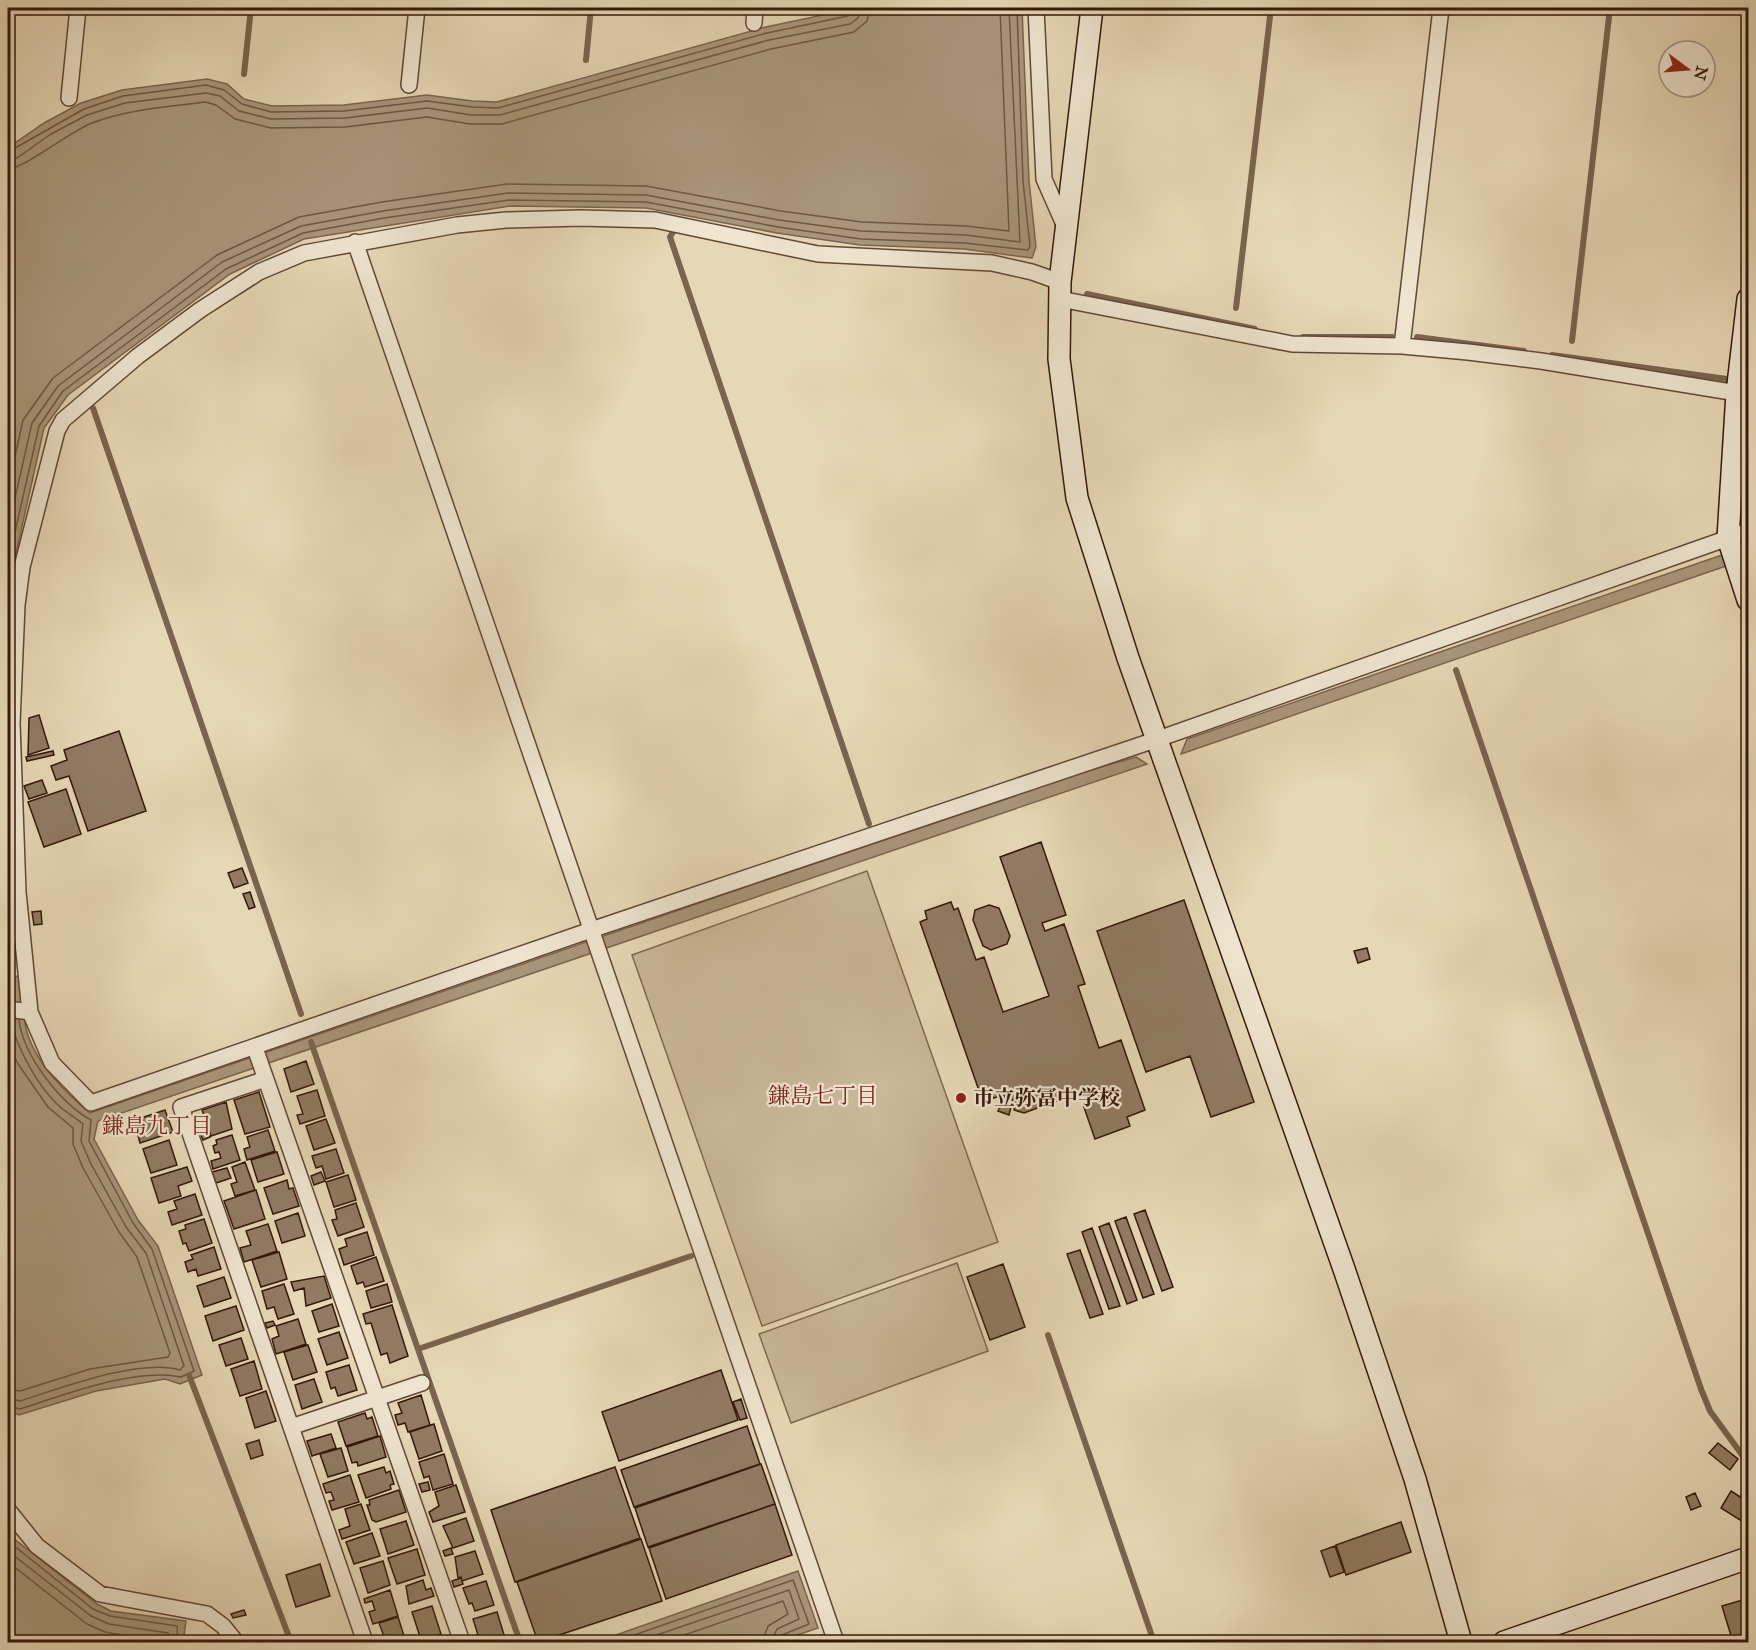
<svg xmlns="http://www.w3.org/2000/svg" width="1756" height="1650" viewBox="0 0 1756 1650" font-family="'IM FELL Great Primer','Noto Serif JP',serif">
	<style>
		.green { fill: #c8b799; stroke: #7e6852; stroke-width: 1.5 }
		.water { fill: #a9967c; stroke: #7a644e; stroke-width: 1.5 }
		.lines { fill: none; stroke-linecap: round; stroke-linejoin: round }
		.shore { stroke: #6e5743; stroke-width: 1.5 }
		.stream { stroke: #7a644e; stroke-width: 6 }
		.building { fill: #917b63; stroke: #34180a; stroke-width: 1.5 }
		.street-casing { stroke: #604835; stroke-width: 18 }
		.secondary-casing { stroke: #34180a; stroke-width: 24 }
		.street { stroke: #efe5d0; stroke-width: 15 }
		.secondary { stroke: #efe5d0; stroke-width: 21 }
		.poi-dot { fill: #8f2418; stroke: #efe5d0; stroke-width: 2 }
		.labels { text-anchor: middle; stroke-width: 4.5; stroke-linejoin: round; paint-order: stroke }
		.poi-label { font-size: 21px; font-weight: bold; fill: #34180a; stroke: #efe5d0; text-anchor: start }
		.neighbourhood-label { font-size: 22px; fill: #7a1f14; stroke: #efe5d0 }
	</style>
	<rect width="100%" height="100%" fill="#e6d7b6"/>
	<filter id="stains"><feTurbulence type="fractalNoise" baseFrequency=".00333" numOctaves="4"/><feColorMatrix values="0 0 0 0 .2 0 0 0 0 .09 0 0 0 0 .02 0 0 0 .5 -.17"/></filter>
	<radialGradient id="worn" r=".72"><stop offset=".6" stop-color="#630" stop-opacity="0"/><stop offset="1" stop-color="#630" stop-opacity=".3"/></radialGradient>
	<!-- green -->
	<path class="green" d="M867 871 998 1242 762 1326 632 955Z
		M957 1263 988 1351 791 1423 759 1334Z"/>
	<!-- water -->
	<path class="water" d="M856 8H1022L1029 181 1036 247 1032 258 964 249 860 245 777 233 646 208 510 206 304 239 230 274 68 395 44 428 10 580 8 636V148L44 123 81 103 122 90 207 79 227 84 244 99 272 106 344 105 427 95 472 101 497 102 766 27Z
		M1748 546V556L1726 566 1181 754 1187 739Z
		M1136 757 1147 764C796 882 448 1005 98 1121L94 1139 138 1220 158 1246 202 1375 180 1384 165 1379 96 1391 19 1415 8 1411V977L19 976C21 993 22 1011 26 1028 33 1060 66 1094 90 1113L1062 778Z
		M8 1534 97 1604 111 1611 186 1621 183 1642H8Z
		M798 1571 818 1628 777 1642H596Z"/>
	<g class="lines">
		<!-- shore -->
		<path class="shore" d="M8 152 84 109 123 96 206 85 224 90 242 104 271 112 344 111 427 101 472 107 498 108 767 33 848 16 854 8
			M8 160 17 158 51 134 87 115 125 103 206 93 220 96 239 111 271 119 345 118 427 108 471 115H500L769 40 850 24 858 18 861 8
			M8 169C25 168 69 132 92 123 129 109 167 107 205 102L216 105 235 119 271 128 345 127 427 117 470 124H502L771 49 854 32 867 21 870 8
			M8 488 23 420 53 378 217 255 299 217 382 202 507 184 646 186 781 211 862 222 966 226 1009 231 1000 8
			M8 529 32 423 58 386 222 262 301 226 383 211 508 193 646 195 779 220 861 231 966 235 1020 242 1009 8
			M8 563 39 426 63 391 226 269 303 233 384 218 509 200 646 202 778 227 861 239 965 243 1028 250 1030 246 1023 181 1017 8
			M8 1043 18 1064 48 1107 73 1128V1144L83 1168 119 1232 137 1257 170 1353 168 1357 90 1369 20 1391 8 1389
			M8 1398 20 1401C61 1388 140 1358 180 1370L184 1366 146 1253 126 1227 91 1164 81 1141 83 1124C75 1117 65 1112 57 1104 37 1085 15 1045 11 1019
			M8 1406 20 1409C64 1395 136 1367 181 1377L194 1371 152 1249 133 1223 89 1141 91 1120C60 1103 23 1055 19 1020
			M8 1541 93 1609 110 1616 177 1626 178 1642
			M8 1551 91 1616 109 1624 168 1633 170 1642
			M8 1562 87 1624 105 1632 161 1642
			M614 1642 793 1580 809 1624 782 1635 779 1642
			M636 1642 789 1590 799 1619 777 1629 771 1642
			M664 1642 783 1601 788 1614 768 1626 762 1642"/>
		<!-- stream -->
		<path class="stream" d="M586 60 591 8
			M244 74 251 8
			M673 232 670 237 869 824
			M1087 294 1255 329
			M1236 308 1271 8
			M1303 337H1392
			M1417 337 1524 351
			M1572 341 1610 8
			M1552 355 1727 379
			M93 408 301 1014
			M1456 670 1701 1389 1710 1411 1748 1463
			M311 1042 520 1642
			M1048 1335 1154 1642
			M418 1349 691 1256
			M189 1375 291 1642"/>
	</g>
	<!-- building -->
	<path class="building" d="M39 715 49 748 28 755 29 718Z
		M119 731 146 811 88 831 69 776 56 780 51 766 67 760 64 750Z
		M53 751 54 755 27 761 26 757Z
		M42 780 47 793 29 799 24 786Z
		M66 789 81 834 44 847 28 802Z
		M1041 842 1066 915 1042 923 1045 931 1064 924 1085 984 1078 986 1099 1048 1121 1040 1145 1110 1127 1117 1130 1126 1095 1139 1079 1093 1024 1113 1014 1110 1016 1099H1013L1009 1115 998 1111 1005 1096 1002 1095 983 1102 920 922 927 919 925 911 951 902 954 910 958 908 976 960 984 957 1003 1012 1049 996 1000 857Z
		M242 868 248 883 234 888 228 873Z
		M250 892 255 907 249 909 243 894Z
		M1184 900 1254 1102 1211 1117 1190 1056 1146 1072 1097 931Z
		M989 905 999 908 1010 936 1007 944 991 950 983 946 973 920 975 910Z
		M41 911 42 924 34 925 32 912Z
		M1367 948 1370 959 1358 963 1354 951Z
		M306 1061 314 1084 291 1092 284 1069Z
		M317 1090 325 1116 300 1124 297 1115 303 1114 297 1096Z
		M259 1092 270 1127 245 1134 234 1100Z
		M226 1102 232 1129 211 1136 202 1110Z
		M165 1110 173 1132 140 1143 136 1128 141 1127 138 1119Z
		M326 1119 335 1143 314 1150 306 1126Z
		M268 1130 275 1151 247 1160 244 1149 250 1147 247 1137Z
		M208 1131 210 1137 203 1140 200 1133Z
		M232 1135 240 1160 213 1169 211 1161 221 1158 219 1152 215 1153 213 1146 217 1144 216 1140Z
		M169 1140 177 1165 151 1173 143 1149Z
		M336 1149 344 1173 326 1179 322 1166 316 1168 312 1156Z
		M277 1152 284 1174 258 1182 251 1160Z
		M245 1162 255 1190 235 1196 231 1184 237 1182 232 1167Z
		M187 1167 192 1181 178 1186 181 1196 159 1203 151 1178Z
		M227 1168 231 1178 216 1183 212 1172Z
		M321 1172 325 1181 314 1185 311 1176Z
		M348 1175 356 1200 334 1207 326 1182Z
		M287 1180 289 1189 293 1188 299 1206 273 1214 264 1188Z
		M256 1190 265 1219 234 1229 224 1201Z
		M195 1194 202 1215 172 1225 168 1212 177 1209 174 1201Z
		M356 1203 364 1227 338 1236 332 1220 337 1219 335 1210Z
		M1145 1210 1173 1287 1162 1291 1134 1214Z
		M298 1213 305 1236 282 1243 275 1221Z
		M1126 1217 1154 1294 1143 1298 1115 1221Z
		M204 1219 212 1243 189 1251 186 1243 183 1244 179 1231 186 1229 185 1225Z
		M1109 1223 1137 1300 1127 1304 1099 1227Z
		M268 1224 277 1251 244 1262 240 1248 251 1245 246 1231Z
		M1092 1228 1120 1306 1109 1309 1082 1232Z
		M367 1232 374 1255 344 1265 339 1249 347 1246 345 1239Z
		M214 1247 221 1269 198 1276 196 1269 188 1272 185 1262 193 1259 191 1255Z
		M1080 1250 1103 1314 1090 1318 1067 1254Z
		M279 1252 287 1279 261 1287 252 1260Z
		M376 1257 384 1281 365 1287 363 1282 357 1284 351 1266Z
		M1003 1264 1025 1327 990 1340 967 1277Z
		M324 1276 331 1298 306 1306 304 1288 294 1291 291 1282Z
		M224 1277 231 1298 204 1307 197 1286Z
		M284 1284 294 1314 278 1319 274 1307 267 1309 262 1291Z
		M387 1284 392 1302 371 1308 366 1291Z
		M332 1304 339 1326 319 1332 312 1311Z
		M392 1305 408 1356 390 1363 387 1353 381 1355 371 1323 366 1324 363 1314Z
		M236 1306 244 1330 213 1341 205 1316Z
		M298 1319 306 1344 276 1354 272 1339 279 1336 276 1326Z
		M273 1321 275 1325 267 1328 265 1323Z
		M339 1332 348 1358 327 1365 318 1339Z
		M241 1338 248 1359 226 1366 219 1345Z
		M308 1345 317 1372 293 1380 284 1352Z
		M254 1361 262 1389 240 1396 231 1369Z
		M349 1365 357 1390 338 1396 335 1387 331 1389 326 1372Z
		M721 1370 738 1420 619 1461 602 1412Z
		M314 1379 322 1402 302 1409 295 1385Z
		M266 1391 276 1421 255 1428 246 1398Z
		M421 1395 430 1425 408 1432 405 1423 398 1425 395 1415 402 1413 398 1403Z
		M741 1399 747 1418 740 1420 733 1402Z
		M365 1413 367 1419 372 1417 378 1436 346 1446 338 1422Z
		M434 1424 442 1451 419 1459 410 1432Z
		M747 1426 760 1464 634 1507 621 1470Z
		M331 1434 336 1448 312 1456 307 1441Z
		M380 1436 386 1457 358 1466 357 1462 352 1463 347 1447Z
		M259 1440 263 1455 251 1459 246 1444Z
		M1718 1443 1738 1459 1730 1470 1709 1453Z
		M341 1448 348 1471 328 1477 320 1454Z
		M444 1454 453 1484 433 1490 429 1476 424 1478 419 1462Z
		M761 1464 775 1504 648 1547 635 1508Z
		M384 1467 386 1473 390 1471 394 1484 390 1485 391 1489 366 1498 358 1475Z
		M615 1467 640 1538 515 1582 491 1510Z
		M350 1475 359 1502 332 1510 329 1501 334 1500 331 1492 326 1493 323 1484Z
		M428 1482 430 1490 422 1492 419 1484Z
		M456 1485 465 1512 433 1522 429 1512 439 1506 435 1492Z
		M399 1490 406 1512 376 1522 372 1520 367 1505H370L369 1500Z
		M1731 1491 1748 1502V1525L1721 1508Z
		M1695 1493 1701 1506 1691 1510 1686 1497Z
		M361 1504 370 1530 342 1539 339 1530 350 1526 345 1509Z
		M775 1504 792 1555 666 1599 649 1548Z
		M466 1518 474 1541 453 1548 443 1526Z
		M406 1521 414 1545 388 1554 380 1529Z
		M1401 1522 1411 1552 1346 1575 1336 1545Z
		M372 1533 380 1556 354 1564 346 1542Z
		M641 1539 662 1601 538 1642 517 1582Z
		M1335 1546 1344 1572 1330 1577 1321 1551Z
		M451 1548 453 1554 445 1556 443 1551Z
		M417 1549 425 1575 397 1584 388 1558Z
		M475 1551 483 1574 462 1581 461 1577 458 1578 455 1557Z
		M383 1561 390 1585 368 1593 360 1568Z
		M320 1564 330 1596 296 1607 286 1575Z
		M461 1578 463 1584 454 1587 452 1581Z
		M423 1580 426 1590 431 1588 434 1596 409 1604 406 1586Z
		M486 1581 494 1605 475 1611 472 1603 469 1604 463 1588Z
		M390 1590 398 1616 373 1624 369 1612 375 1610 372 1601 365 1603 364 1599Z
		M1746 1599 1748 1634 1732 1639 1722 1606Z
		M432 1606 441 1634 421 1640 412 1612Z
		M244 1610 246 1615 233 1618 231 1614Z
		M497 1612 505 1638 491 1642H475L473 1636 478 1635 473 1619Z
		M398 1617 406 1642H379L385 1639 379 1623Z
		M822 1635 825 1642H810L809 1640Z
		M446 1636 448 1642H428Z"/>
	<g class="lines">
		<!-- street casing -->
		<g class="street-casing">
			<path id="street" d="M1036 8 1044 179 1066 229
				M754 23 755 8
				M409 85 417 8
				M69 98 78 8
				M355 242 836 1642
				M1060 282 1032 272 992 263 818 254 655 220 581 218 506 220 457 225 304 253 259 272 200 310 138 356 63 420 57 431 22 567 17 605 12 723 18 892 30 1012 52 1063 91 1103 591 930 1158 739 1748 531
				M1060 299 1292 344 1402 346 1468 352 1541 361 1737 393
				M1402 346 1441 8
				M8 1009 30 1012
				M255 1048 462 1642
				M266 1079 181 1107 365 1642
				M291 1427 422 1383
				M8 1510 37 1546 100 1594 207 1614 223 1626 236 1642"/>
		</g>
		<!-- secondary casing -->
		<g class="secondary-casing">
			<path id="secondary" d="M1092 8 1060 282 1059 359 1077 498 1128 658 1344 1269 1415 1479 1461 1642
				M1748 299 1737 393 1728 538 1748 600
				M1504 1642 1748 1558"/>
		</g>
		<!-- street -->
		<use href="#street" class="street"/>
		<!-- secondary -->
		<use href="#secondary" class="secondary"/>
	</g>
	<!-- markers -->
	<circle class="poi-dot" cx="961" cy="1098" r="6"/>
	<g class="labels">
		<!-- poi labels -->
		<g class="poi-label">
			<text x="973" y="1105">市立弥冨中学校</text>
		</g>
		<!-- neighbourhood labels -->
		<g class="neighbourhood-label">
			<text x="823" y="1103">鎌島七丁目</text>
			<text x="157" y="1133">鎌島九丁目</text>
		</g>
	</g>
	<!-- margin -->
	<rect width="1756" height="1650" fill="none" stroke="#e6d7b6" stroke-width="30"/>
	<rect x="9" y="9" width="1738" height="1632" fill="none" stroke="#34180a" stroke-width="3"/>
	<rect x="15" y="15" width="1726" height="1620" fill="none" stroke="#34180a" stroke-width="1.5"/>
	<!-- north arrow -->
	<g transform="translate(1687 69) rotate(106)"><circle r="28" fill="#efe5d0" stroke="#a49381" stroke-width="1.5"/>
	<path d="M0-4.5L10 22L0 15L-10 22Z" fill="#8f2418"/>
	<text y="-9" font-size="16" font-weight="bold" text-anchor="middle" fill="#34180a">N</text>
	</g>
	<rect width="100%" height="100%" filter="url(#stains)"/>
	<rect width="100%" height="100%" fill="url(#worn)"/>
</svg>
